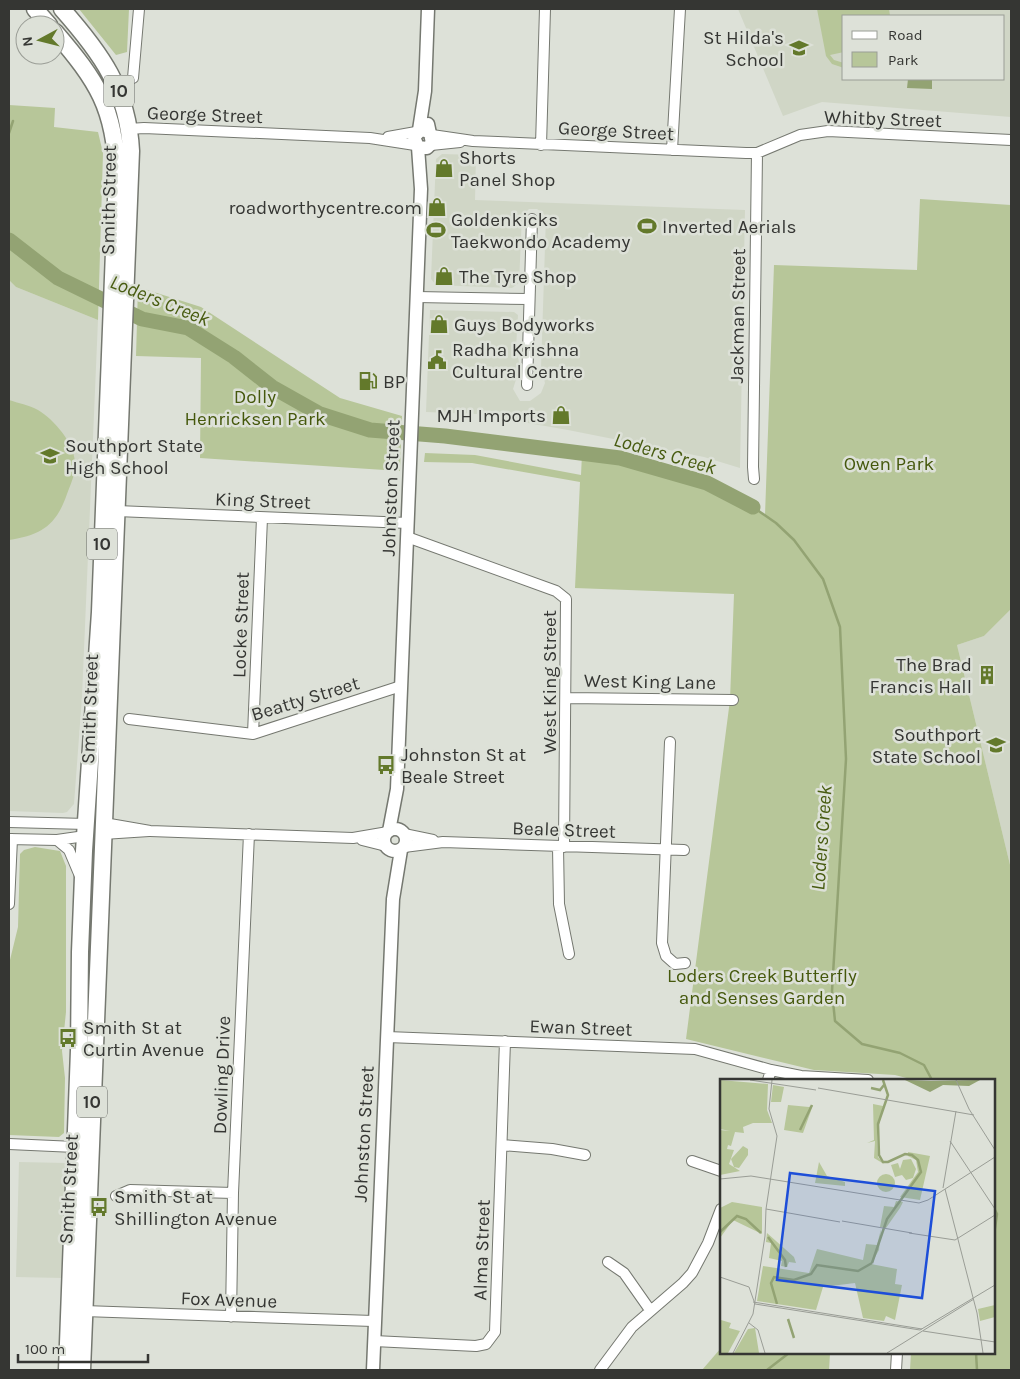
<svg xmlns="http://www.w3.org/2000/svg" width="1020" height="1379" viewBox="0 0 1020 1379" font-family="Karla,sans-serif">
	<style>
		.built { fill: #d0d6c6; fill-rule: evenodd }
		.green { fill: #b7c699 }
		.water { fill: #93a373 }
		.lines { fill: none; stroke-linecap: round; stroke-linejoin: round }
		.stream { stroke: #93a373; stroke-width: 2.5 }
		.river { stroke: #93a373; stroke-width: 15 }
		.minor-casing { stroke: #757870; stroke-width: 12 }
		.tertiary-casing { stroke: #757870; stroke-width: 15 }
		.trunk-casing { stroke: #757870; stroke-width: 19 }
		.minor { stroke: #fff; stroke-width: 10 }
		.tertiary { stroke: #fff; stroke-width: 12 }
		.trunk { stroke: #fff; stroke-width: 16 }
		.labels { text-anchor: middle; stroke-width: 5; stroke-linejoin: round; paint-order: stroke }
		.shield { fill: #dde1d8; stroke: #676964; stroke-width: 1 }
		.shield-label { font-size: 18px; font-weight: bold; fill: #353633 }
		.poi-label { font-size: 19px; fill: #353633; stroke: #dde1d8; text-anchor: start }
		.street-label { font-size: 19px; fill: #353633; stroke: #dde1d8 }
		.park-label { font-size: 19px; fill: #45580c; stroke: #dde1d8 }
		.water-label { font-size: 20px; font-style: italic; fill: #485c11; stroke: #dde1d8 }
		.inset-river { fill: none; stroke: #93a373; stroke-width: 2.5 }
		.inset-road { fill: none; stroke: #9a9d96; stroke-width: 1 }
		.view { fill: #1d4ed8; fill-opacity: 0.15; stroke: #1d4ed8; stroke-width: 2.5 }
		.inset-edge { fill: none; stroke: #353633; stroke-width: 2.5 }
	</style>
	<rect width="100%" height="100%" fill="#dde1d8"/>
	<!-- built -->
	<path class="built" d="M738 9H1011V117L822 102 783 116ZM844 16H1004V79H844Z
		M442 154 476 155 475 200 745 210 740 468 704 457 568 430 477 414 426 412 430 310 514 312 518 315 516 348 520 367 513 389 520 401H530L541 393 545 383 541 369 546 216 537 209H529L522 216 519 283 512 288 436 285 431 279 436 159Z
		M9 280 16 287 98 320 82 697 74 804 67 812 63 813 9 811Z
		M1011 609V869L957 645 984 636Z
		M19 1162 66 1163 63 1278 16 1277Z"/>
	<!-- green -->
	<path class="green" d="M79 9H129L127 52 116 55Z
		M817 9H889L890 16H844V52L830 55 834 60 844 63V68L832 64 826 56Z
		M9 105 55 108 54 127 98 132 103 153 98 320 16 287 9 280Z
		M920 199 1011 205V609L984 636 957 645 1011 869V1370H910L911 1353H994V1080H914L895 1075 814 1070 686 1039 730 700 734 594 575 588 580 482 472 463 424 462 425 453 475 455 581 475 582 454C646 460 712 479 765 515L774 265 917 270Z
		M138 287 201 307 340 398 402 416 400 471 200 458 201 358 136 356Z
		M9 400C18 403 29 405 38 410 55 420 78 447 75 469 74 477 70 486 67 494 56 526 41 535 9 540Z
		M35 847 60 851 66 866V1012L62 1051 65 1078 64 1133 59 1137 9 1135V964L18 927 20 854 24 850Z
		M721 1348V1353H883V1355L830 1354 829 1370H702Z"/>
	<!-- water -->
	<path class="water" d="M908 79H932V89L907 88Z"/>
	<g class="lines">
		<!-- stream -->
		<path class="stream" d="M9 133 13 121
			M753 507 776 523 794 540 823 579 840 627 846 759 832 991 835 1021 862 1044 900 1053 924 1065 932 1080
			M994 1208 997 1214 994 1235
			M976 1353 977 1370
			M767 1370 789 1353"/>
		<!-- river -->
		<path class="river" d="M9 240 58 278 142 319 188 328 234 357 272 387 320 414 370 430 445 436 620 458 707 483 753 507"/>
		<!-- minor casing -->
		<g class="minor-casing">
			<path id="minor" d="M133 78 139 9
				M129 129 144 128 370 138 415 145
				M432 135 473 141 746 153H757L800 135 828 131 1011 140
				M388 137 416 132
				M431 145 460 142
				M541 145 545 9
				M672 150 680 9
				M417 297 528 299
				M527 385 532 219
				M754 479 753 467 757 153
				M117 511 408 523
				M407 537 556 591 566 599 564 847
				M567 698 733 700
				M129 719 253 734 401 686
				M253 734 262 518
				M670 742 662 943 666 956 675 964 685 963
				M9 822 86 824
				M104 823 150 831 353 838 388 832
				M103 834 149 831
				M404 834 433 840
				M9 839 57 840 85 836
				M57 840 69 850 80 876
				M362 840 386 846
				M404 847 443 842 684 850
				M558 847 559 904 569 954
				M9 904 12 839
				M387 1037 695 1049 771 1070 801 1076 868 1080
				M768 1080 771 1070
				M9 1144 75 1147
				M502 1145 552 1149 585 1155
				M692 1161 721 1171
				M116 1196 130 1190 233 1193
				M608 1262 624 1273 650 1310
				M84 1311 373 1321
				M231 1317 233 1193 249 834
				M374 1341 476 1346 486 1344 495 1332 505 1041
				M600 1370 632 1327 683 1283 692 1273 708 1243 721 1209
				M896 1370 897 1353"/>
		</g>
		<!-- tertiary casing -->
		<g class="tertiary-casing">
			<path id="tertiary" d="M419 130 425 91 428 9
				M418 147 427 148 432 143 428 124
				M384 840a11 11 0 1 1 22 0a11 11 0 1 1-22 0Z
				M389 831 397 789 421 189 418 147 414 137 421 130 429 132
				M373 1370 393 899 401 850"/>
		</g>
		<!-- trunk casing -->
		<g class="trunk-casing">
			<path id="trunk" d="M35 9 49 25
				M62 9C101 53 128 90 131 151L82 1370
				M55 32C97 81 115 108 117 174L100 612 84 851 80 952 79 1050 67 1370"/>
		</g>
		<!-- minor -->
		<use href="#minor" class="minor"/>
		<!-- tertiary -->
		<use href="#tertiary" class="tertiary"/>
		<!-- trunk -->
		<use href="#trunk" class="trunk"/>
	</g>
	<!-- icons -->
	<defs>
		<g id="school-bare" transform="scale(1.5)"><path d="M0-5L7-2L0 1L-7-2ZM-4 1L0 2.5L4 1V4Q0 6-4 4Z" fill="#63792b" stroke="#dde1d8" stroke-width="2.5" paint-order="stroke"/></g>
		<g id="shop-bare" transform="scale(1.5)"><path d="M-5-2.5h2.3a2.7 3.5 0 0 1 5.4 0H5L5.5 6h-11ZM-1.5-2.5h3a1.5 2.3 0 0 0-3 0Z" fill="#63792b" stroke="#dde1d8" stroke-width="2.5" paint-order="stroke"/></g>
		<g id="stadium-bare" transform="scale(1.5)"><path d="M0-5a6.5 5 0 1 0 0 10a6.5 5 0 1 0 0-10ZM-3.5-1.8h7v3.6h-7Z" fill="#63792b" stroke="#dde1d8" stroke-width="2.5" paint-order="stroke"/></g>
		<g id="civic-bare" transform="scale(1.5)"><path d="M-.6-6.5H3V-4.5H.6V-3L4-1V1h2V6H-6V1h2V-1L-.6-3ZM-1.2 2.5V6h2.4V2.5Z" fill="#63792b" stroke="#dde1d8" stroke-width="2.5" paint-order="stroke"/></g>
		<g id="fuel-bare" transform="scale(1.5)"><path d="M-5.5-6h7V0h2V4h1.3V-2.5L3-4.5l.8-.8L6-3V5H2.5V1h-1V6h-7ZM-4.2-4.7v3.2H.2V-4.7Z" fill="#63792b" stroke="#dde1d8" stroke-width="2.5" paint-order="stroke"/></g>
		<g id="building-bare" transform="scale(1.5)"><path d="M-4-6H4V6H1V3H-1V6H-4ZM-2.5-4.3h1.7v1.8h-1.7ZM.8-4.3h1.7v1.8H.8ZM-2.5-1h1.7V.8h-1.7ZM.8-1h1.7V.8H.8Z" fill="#63792b" stroke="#dde1d8" stroke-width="2.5" paint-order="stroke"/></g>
		<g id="bus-bare" transform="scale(1.5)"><path d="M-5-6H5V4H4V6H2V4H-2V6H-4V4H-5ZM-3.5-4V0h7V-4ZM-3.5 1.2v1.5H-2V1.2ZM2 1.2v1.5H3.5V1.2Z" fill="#63792b" stroke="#dde1d8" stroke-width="2.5" paint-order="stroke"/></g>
	</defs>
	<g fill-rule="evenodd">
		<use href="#school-bare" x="799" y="48"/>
		<use href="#shop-bare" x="444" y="168"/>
		<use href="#shop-bare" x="437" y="207"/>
		<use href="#stadium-bare" x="647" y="226"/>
		<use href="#stadium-bare" x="436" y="230"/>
		<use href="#shop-bare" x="444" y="276"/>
		<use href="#shop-bare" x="439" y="324"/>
		<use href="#civic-bare" x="437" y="360"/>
		<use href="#fuel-bare" x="368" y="381"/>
		<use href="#shop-bare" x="561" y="415"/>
		<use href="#school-bare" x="50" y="456"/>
		<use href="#building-bare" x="987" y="675"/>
		<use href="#school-bare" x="996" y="745"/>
		<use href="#bus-bare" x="386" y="765"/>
		<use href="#bus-bare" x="68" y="1038"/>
		<use href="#bus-bare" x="99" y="1207"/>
	</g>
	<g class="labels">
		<!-- shield labels -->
		<g class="shield">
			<rect x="104" y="75.5" width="30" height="31" rx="4"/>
			<rect x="87" y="528.5" width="30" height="31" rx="4"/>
			<rect x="77" y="1086.5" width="30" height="31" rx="4"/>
		</g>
		<g class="shield-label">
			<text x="119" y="97">10</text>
			<text x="102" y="550">10</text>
			<text x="92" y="1108">10</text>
		</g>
		<!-- poi labels -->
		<g class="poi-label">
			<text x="784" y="44" text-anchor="end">St Hilda's<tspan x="784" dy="22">School</tspan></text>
			<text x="459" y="164">Shorts<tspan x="459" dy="22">Panel Shop</tspan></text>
			<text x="422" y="214" text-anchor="end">roadworthycentre.com</text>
			<text x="451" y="226">Goldenkicks<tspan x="451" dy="22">Taekwondo Academy</tspan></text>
			<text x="662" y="233">Inverted Aerials</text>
			<text x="459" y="283">The Tyre Shop</text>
			<text x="454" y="331">Guys Bodyworks</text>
			<text x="452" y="356">Radha Krishna<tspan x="452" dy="22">Cultural Centre</tspan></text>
			<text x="383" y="388">BP</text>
			<text x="546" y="422" text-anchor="end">MJH Imports</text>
			<text x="65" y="452">Southport State<tspan x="65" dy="22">High School</tspan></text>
			<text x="972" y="671" text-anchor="end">The Brad<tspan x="972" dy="22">Francis Hall</tspan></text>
			<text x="981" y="741" text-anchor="end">Southport<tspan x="981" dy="22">State School</tspan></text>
			<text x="401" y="761">Johnston St at<tspan x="401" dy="22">Beale Street</tspan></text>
			<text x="83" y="1034">Smith St at<tspan x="83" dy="22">Curtin Avenue</tspan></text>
			<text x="114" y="1203">Smith St at<tspan x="114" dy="22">Shillington Avenue</tspan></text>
		</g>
		<!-- street labels -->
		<g class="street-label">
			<text transform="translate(205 114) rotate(2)" y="7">George Street</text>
			<text transform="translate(883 118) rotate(2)" y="7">Whitby Street</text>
			<text transform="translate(616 130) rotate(3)" y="7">George Street</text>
			<text transform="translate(108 200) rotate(-89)" y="7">Smith Street</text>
			<text transform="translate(737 316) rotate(-89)" y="7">Jackman Street</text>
			<text transform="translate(390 488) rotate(-88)" y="7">Johnston Street</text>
			<text transform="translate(263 500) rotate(2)" y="7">King Street</text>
			<text transform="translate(240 625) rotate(-88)" y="7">Locke Street</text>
			<text transform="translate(650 681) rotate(1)" y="7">West King Lane</text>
			<text transform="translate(549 682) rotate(-90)" y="7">West King Street</text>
			<text transform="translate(305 698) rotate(-17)" y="7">Beatty Street</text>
			<text transform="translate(89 709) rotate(-88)" y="7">Smith Street</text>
			<text transform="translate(564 829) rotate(2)" y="7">Beale Street</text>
			<text transform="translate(581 1027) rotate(2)" y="7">Ewan Street</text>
			<text transform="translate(221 1075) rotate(-88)" y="7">Dowling Drive</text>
			<text transform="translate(363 1134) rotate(-87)" y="7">Johnston Street</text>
			<text transform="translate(68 1189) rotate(-87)" y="7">Smith Street</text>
			<text transform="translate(481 1250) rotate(-88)" y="7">Alma Street</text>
			<text transform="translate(229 1299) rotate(2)" y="7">Fox Avenue</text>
		</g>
		<!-- park labels -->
		<g class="park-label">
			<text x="255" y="403">Dolly<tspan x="255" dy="22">Henricksen Park</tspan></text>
			<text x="889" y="470">Owen Park</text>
			<text x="762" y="982">Loders Creek Butterfly<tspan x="762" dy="22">and Senses Garden</tspan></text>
		</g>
		<!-- water labels -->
		<g class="water-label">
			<text transform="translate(160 300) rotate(22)" y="7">Loders Creek</text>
			<text transform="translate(665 453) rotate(16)" y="7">Loders Creek</text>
			<text transform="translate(821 838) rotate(-86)" y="7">Loders Creek</text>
		</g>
	</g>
	<!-- overview -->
	<g transform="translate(720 1079)">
		<rect width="275" height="275" fill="#dde1d8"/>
		<path d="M0 1 48 5 47 31 52 44H33L23 48 24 54 15 53 11 67 8 66 7 70 14 71 9 85 20 92 0 96V51L10 52 0 50ZM53 6 64 8 61 23H51ZM153 25 163 27 157 56 158 78 164 85 154 79 155 62 147 64 154 61ZM68 26 89 28 93 26 83 54 64 51ZM23 67 28 70V76L19 89 14 88 11 80ZM188 73 210 77 200 121 180 118 198 93 196 81 188 77ZM191 80 196 90 193 99 186 101 182 96 175 98 171 86 178 84 180 90 183 81ZM99 83 107 97 125 103V107L95 104ZM157 104a9 9 0 1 1 18 0a9 9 0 1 1-18 0ZM176 122 183 123 180 129 166 149 160 148 164 127 174 128ZM12 123 42 128V155L13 141 0 159V129ZM161 150 159 171 151 185 177 190 175 205 182 206 175 241 166 237 164 242 143 239 135 204 103 208 96 231 37 222 43 187 89 194 97 170 143 181 146 165 157 166ZM47 154 74 178 76 184 69 183 67 188 61 187 62 182 49 179 51 164 46 163ZM275 226V238L260 242 258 230ZM0 237 1 241 11 244 9 249 20 252 8 274H0ZM35 249 39 274H14L28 250Z" fill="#b7c699"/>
		<path d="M185 1 211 2 260 1 249 7 223 6 210 13Z" fill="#93a373"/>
		<path class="inset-river" d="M151 9 160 11 164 6M80 51 92 26M0 153 17 137 26 140 41 154M48 158 65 181 66 188M152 184 167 140 201 93 198 81 192 76 185 75 168 83H163L159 76 158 45 168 16 163 1M57 225 51 204 54 198 74 201 91 195 97 186 138 192 152 184M68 240 74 259"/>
		<path class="inset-road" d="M30 1 96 11M236 1 249 30 275 71M98 9 254 36M230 62 275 130M0 100 31 97 199 124 208 121 275 78M223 109 236 32M225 110 257 234 263 274M46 130 120 143M122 142 192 154M189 154 235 161 275 136M0 198 29 208 35 225 200 251 275 206M33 223 202 250M29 244 38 251 45 274M203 252 275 263M13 274 33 235 45 157 46 130 57 57 49 30 52 1M167 274 254 220"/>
		<path class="view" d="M70 94 215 112 202 219 57 201Z"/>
		<rect width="275" height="275" class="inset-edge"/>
	</g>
	<!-- border -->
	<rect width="1020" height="1379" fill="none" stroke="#353633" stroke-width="20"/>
	<!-- legend -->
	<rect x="842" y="15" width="162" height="65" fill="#dde1d8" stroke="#9a9d96"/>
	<rect x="852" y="31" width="25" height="8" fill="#ffffff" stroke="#9a9d96"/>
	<text x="888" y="40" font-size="15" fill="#353633">Road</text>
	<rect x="852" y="52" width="25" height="15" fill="#b7c699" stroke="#9a9d96"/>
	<text x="888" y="65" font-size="15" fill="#353633">Park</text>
	<!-- north arrow -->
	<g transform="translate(40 40) rotate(263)"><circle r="24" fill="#dde1d8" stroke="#9a9d96"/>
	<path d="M0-4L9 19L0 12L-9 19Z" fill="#63792b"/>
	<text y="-8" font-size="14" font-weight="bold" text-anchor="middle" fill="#353633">N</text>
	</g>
	<!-- scale -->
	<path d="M18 1354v8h130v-8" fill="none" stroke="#353633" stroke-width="2.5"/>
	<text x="25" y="1354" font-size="15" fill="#353633" stroke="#dde1d8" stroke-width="4" paint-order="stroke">100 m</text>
</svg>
